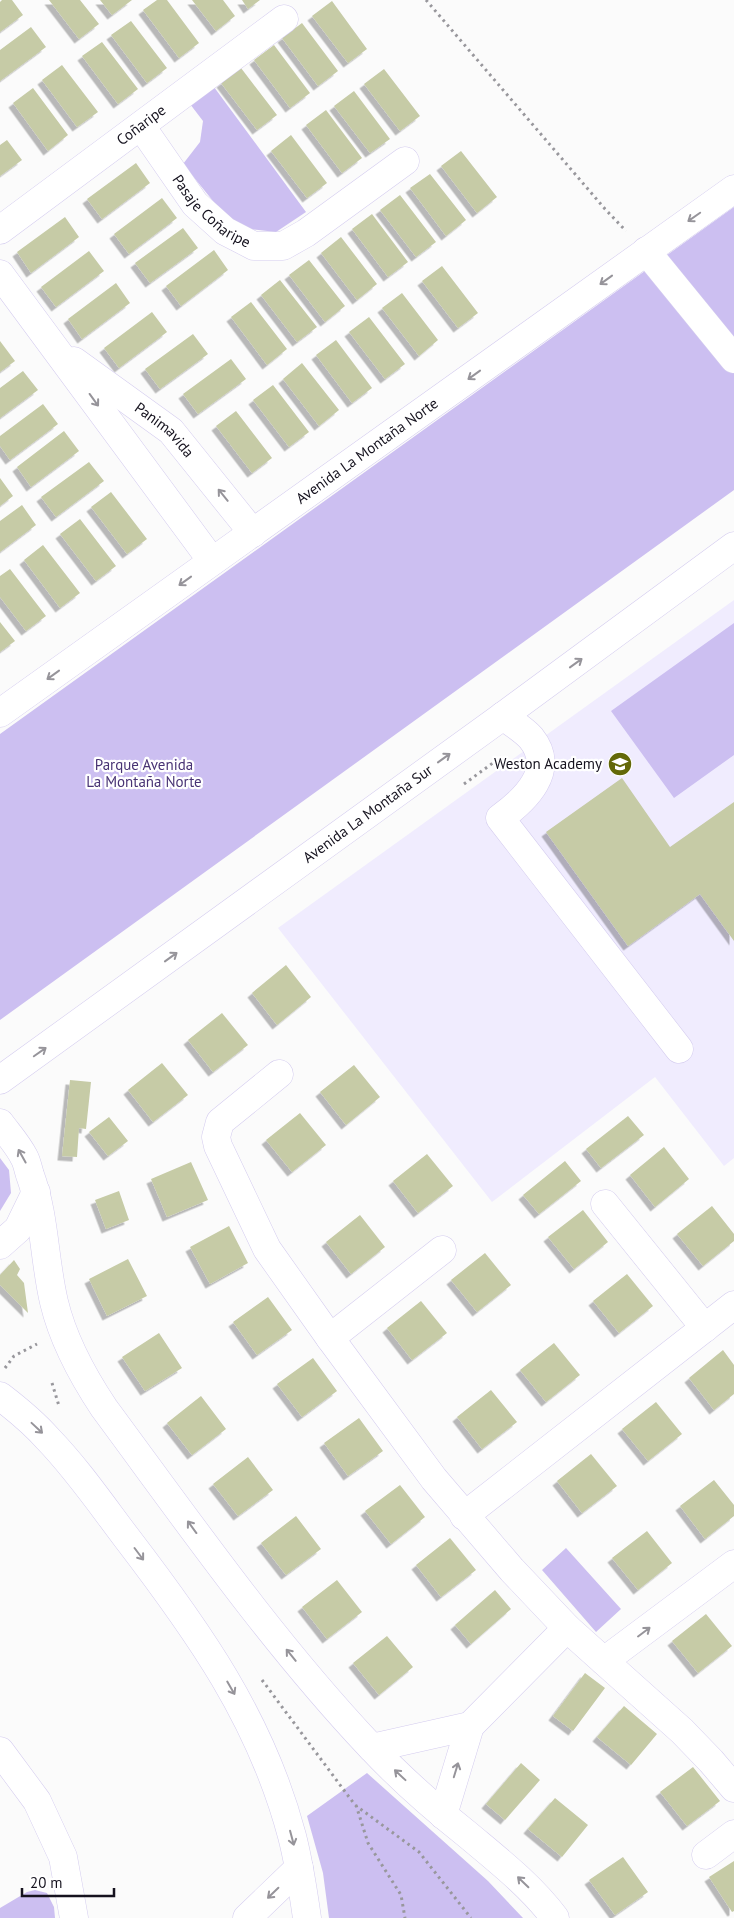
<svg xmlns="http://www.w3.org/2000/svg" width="734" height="1918" viewBox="0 0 734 1918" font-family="'PT Sans',sans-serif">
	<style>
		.built { fill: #f0ecfe }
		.green { fill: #ccbff1 }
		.building { fill: #c6cba6; filter: url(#shadow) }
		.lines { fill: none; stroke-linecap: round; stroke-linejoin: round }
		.minor-casing { stroke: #d4ccef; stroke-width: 29 }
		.path { stroke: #98979c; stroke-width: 3; stroke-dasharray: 2.5 4; stroke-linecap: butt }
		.minor { stroke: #fff; stroke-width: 28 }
		.oneway { stroke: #96949a }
		.labels { text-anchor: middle; stroke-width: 4.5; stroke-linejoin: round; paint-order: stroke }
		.street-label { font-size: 15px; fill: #15121e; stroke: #fff }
		.poi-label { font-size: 15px; fill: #15121e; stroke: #fff; text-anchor: end }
		.park-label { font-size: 15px; fill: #483374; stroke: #fff }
	</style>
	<defs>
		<filter id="shadow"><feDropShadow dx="-4.5" dy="4.5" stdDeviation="0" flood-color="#0004"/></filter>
	</defs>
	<rect width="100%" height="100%" fill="#fbfbfb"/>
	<!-- built -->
	<path class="built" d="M734 600V1158L724 1166 655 1077 492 1202 278 928Z"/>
	<!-- green -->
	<path class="green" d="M214 87 306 212 276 232 249 229 226 217 183 164 200 142 203 121 190 104Z
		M734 207V490L0 1020V734Z
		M734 623V755L674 798 611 711Z
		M0 1158 9 1170 11 1193 0 1211Z
		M566 1548 621 1609 596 1632 542 1570Z
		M367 1773 488 1881 523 1918H329L323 1873 307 1816Z
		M35 1890 47 1893 54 1907 55 1918H0V1908L27 1892Z"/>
	<!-- building -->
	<path class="building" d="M2 0H12L23 15 0 32V2Z
		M49 0H80L99 24 79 39Z
		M100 0H132L112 15Z
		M157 0H167L199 43 179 58 143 10Z
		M192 0H223L235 16 216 31Z
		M242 0H260L248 9Z
		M332 1 367 49 348 63 312 16Z
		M131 21 167 68 147 83 111 35Z
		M302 23 338 71 318 86 282 38Z
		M31 27 46 47 0 81V50Z
		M102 42 138 89 118 104 82 56Z
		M274 45 310 93 290 108 254 60Z
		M62 65 98 112 77 127 42 80Z
		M241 68 277 115 257 130 221 83Z
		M384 69 420 116 400 131 364 84Z
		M33 88 68 135 48 151 13 103Z
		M354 91 390 139 370 153 334 106Z
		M326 110 362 158 342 173 306 125Z
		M291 135 327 183 307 198 271 151Z
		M7 140 22 160 0 176V145Z
		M461 151 497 197 477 213 441 166Z
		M136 163 150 183 102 219 87 199Z
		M430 174 466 220 446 236 410 188Z
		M400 195 436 242 416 257 380 210Z
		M162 198 177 218 129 254 114 234Z
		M372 214 408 262 388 277 352 229Z
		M65 217 79 237 31 273 17 252Z
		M183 228 198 248 150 283 135 263Z
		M341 237 377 284 357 300 321 253Z
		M214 250 228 270 181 306 166 286Z
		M89 251 104 271 56 307 41 287Z
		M309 260 345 306 325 322 289 275Z
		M442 266 478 313 458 328 422 281Z
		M280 280 317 327 297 342 261 295Z
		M116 283 130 303 82 339 68 319Z
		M402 293 438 340 419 356 382 308Z
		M251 302 287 349 267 365 231 317Z
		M152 312 167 332 119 368 104 348Z
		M369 317 405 364 385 379 349 332Z
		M193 334 208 354 160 389 145 369Z
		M336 340 372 388 352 403 316 355Z
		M0 341 15 361 0 372Z
		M231 359 246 379 198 414 183 394Z
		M302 363 339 410 319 426 283 379Z
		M23 371 38 390 0 418V388Z
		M273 385 309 432 289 447 253 400Z
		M43 404 58 424 10 460 0 446V436Z
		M236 411 272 458 252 473 216 426Z
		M64 431 79 451 31 487 17 467Z
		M89 462 104 481 56 517 41 497Z
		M0 478 13 496 0 506Z
		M111 492 147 539 127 554 91 507Z
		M22 505 36 525 0 552V521Z
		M80 519 116 566 96 581 60 534Z
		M43 545 80 593 60 608 24 560Z
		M10 569 46 616 26 631 0 597V576Z
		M0 622 15 641 0 652Z
		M622 778 670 847 734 802V941L700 894 628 946 546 832Z
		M286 965 311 997 277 1025 252 993Z
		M222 1013 248 1045 213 1072 188 1040Z
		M162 1063 188 1095 153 1122 128 1090Z
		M354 1065 380 1097 346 1125 320 1092Z
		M70 1080 91 1082 86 1129 79 1128 77 1157 62 1156Z
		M300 1113 326 1145 292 1172 266 1140Z
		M628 1116 644 1135 601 1168 586 1149Z
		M109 1117 128 1141 108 1156 89 1132Z
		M664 1147 689 1179 655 1207 630 1175Z
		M427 1154 453 1186 418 1213 393 1181Z
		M565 1161 581 1181 539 1214 523 1195Z
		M191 1162 208 1200 167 1217 151 1179Z
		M119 1191 129 1220 106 1229 95 1200Z
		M712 1206 734 1234V1241L703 1266 677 1234Z
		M583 1210 608 1242 574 1269 548 1237Z
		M360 1215 385 1247 351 1274 326 1242Z
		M229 1226 248 1263 210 1284 190 1247Z
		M485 1253 511 1285 477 1312 451 1280Z
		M128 1259 147 1296 107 1316 89 1279Z
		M14 1260 20 1269 17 1275 24 1283 28 1313 0 1285V1275Z
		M627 1274 653 1306 619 1333 593 1301Z
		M268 1297 292 1330 257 1355 233 1322Z
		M421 1301 447 1333 412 1360 387 1328Z
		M159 1333 182 1368 145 1391 122 1357Z
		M554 1343 580 1375 546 1402 520 1370Z
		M723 1350 734 1365V1394L714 1410 689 1378Z
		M313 1358 337 1391 302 1417 277 1384Z
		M491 1390 517 1422 482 1449 457 1417Z
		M201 1396 226 1429 192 1455 167 1423Z
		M656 1402 682 1434 648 1461 622 1429Z
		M359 1418 383 1451 348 1476 324 1443Z
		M591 1454 617 1486 582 1513 557 1481Z
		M248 1457 273 1490 238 1516 213 1484Z
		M714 1480 734 1505V1516L705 1539 680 1506Z
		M400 1485 425 1517 391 1544 365 1511Z
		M296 1516 321 1549 286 1575 261 1543Z
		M647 1531 672 1563 638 1590 612 1558Z
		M450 1538 476 1570 441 1597 416 1565Z
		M337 1580 362 1612 327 1639 302 1607Z
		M495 1590 511 1609 471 1644 455 1625Z
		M706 1614 732 1646 698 1673 672 1641Z
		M387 1636 413 1667 379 1695 353 1663Z
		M585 1673 605 1688 573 1731 553 1716Z
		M624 1706 657 1734 631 1765 597 1737Z
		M521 1763 540 1780 505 1820 486 1804Z
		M693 1767 720 1801 687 1826 660 1792Z
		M555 1798 588 1825 562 1857 528 1829Z
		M623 1857 648 1892 615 1915 589 1880Z
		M734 1861V1911L732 1912 709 1877Z"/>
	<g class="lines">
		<!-- minor casing -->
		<g class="minor-casing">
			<g id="minor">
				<path id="s1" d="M141 126 195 204 225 231 254 246H283L306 233 405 161"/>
				<path id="s2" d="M0 230 284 19"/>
				<path d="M646 251 734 359"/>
				<path d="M0 274 212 561"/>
				<path id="s3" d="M74 361 171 431 253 533"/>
				<path id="s4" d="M0 713 734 189"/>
				<path d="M503 716C512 723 523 729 531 738 557 770 525 800 500 818L679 1049"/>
				<path d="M279 1074 220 1122 216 1137 218 1146 267 1249 330 1338 434 1479 512 1570 567 1628 682 1731 711 1761 734 1788"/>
				<path id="s5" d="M0 1080 503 716 734 546"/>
				<path d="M0 1123C8 1134 18 1145 24 1157 27 1162 28 1169 30 1175 45 1216 44 1260 54 1302 63 1340 82 1375 104 1408 189 1523 272 1642 370 1746 400 1778 434 1808 468 1835 499 1861 531 1886 555 1918"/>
				<path d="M605 1204 705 1328"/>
				<path d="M0 1245 18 1229 36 1192"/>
				<path d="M330 1338 442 1250"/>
				<path d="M0 1396C17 1409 34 1423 48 1439 77 1469 101 1504 126 1537 198 1631 261 1719 292 1836 299 1863 303 1890 307 1918"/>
				<path d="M464 1516 734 1305"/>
				<path d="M604 1661 734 1564"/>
				<path d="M372 1748 470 1726"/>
				<path d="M0 1751 37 1801 63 1857 74 1918"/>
				<path d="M443 1815 470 1726 567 1628"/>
				<path d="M706 1855 734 1834"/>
				<path d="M247 1918 299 1868"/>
			</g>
		</g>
		<!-- path -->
		<path class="path" d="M426 0 605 209 626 231
			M464 784 501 757
			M5 1368 14 1356 37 1344
			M52 1383 59 1406
			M262 1680 355 1805 419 1852 471 1918
			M356 1805 368 1843 401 1895 405 1918"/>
		<!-- minor -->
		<use href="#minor" class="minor"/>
	</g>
	<!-- one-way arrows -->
	<defs><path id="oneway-shaft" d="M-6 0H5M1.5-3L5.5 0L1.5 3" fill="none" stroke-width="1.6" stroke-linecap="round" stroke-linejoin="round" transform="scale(1.25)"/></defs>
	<g class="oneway">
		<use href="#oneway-shaft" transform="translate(694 217) rotate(145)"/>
		<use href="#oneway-shaft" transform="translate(606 280) rotate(144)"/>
		<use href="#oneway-shaft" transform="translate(474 375) rotate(144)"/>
		<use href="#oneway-shaft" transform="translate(94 400) rotate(54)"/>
		<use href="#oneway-shaft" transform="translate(223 495) rotate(-129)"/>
		<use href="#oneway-shaft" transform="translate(185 581) rotate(144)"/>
		<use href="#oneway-shaft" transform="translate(576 663) rotate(-36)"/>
		<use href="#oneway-shaft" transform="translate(53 675) rotate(144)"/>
		<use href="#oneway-shaft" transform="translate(444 758) rotate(-36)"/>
		<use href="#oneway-shaft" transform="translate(171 957) rotate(-36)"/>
		<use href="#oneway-shaft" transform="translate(40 1052) rotate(-35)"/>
		<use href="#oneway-shaft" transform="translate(22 1156) rotate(-119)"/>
		<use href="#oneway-shaft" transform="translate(37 1428) rotate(43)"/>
		<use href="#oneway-shaft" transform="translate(192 1527) rotate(-126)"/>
		<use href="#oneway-shaft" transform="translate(139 1554) rotate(53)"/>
		<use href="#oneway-shaft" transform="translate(644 1632) rotate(-37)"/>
		<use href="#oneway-shaft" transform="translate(291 1655) rotate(-129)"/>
		<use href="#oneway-shaft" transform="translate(231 1688) rotate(60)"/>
		<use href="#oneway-shaft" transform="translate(456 1770) rotate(-73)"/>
		<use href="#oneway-shaft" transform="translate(400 1775) rotate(-137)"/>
		<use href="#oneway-shaft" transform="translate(292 1838) rotate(75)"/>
		<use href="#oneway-shaft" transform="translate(523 1882) rotate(-136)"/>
		<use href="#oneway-shaft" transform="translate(273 1893) rotate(136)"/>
	</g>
	<!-- icons -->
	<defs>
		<g id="school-disc" transform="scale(1.25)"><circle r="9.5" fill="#636808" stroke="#fff"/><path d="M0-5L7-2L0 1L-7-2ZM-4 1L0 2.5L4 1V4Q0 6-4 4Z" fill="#fff"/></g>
	</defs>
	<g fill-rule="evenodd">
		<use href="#school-disc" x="620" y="764"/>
	</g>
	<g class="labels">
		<!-- street labels -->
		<g class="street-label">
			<text dy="5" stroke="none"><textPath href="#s2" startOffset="176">Coñaripe</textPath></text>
			<text dy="5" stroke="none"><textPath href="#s1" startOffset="112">Pasaje Coñaripe</textPath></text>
			<text dy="5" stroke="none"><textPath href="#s3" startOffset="114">Panimavida</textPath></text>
			<text dy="5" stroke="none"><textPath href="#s4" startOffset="451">Avenida La Montaña Norte</textPath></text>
			<text dy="5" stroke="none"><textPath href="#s5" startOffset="454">Avenida La Montaña Sur</textPath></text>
		</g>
		<!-- poi labels -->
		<g class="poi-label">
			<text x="602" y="769">Weston Academy</text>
		</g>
		<!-- park labels -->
		<g class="park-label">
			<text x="144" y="770">Parque Avenida<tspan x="144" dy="17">La Montaña Norte</tspan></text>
		</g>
	</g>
	<!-- scale -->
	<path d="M22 1888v8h92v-8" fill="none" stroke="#15121e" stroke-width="2.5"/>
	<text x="30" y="1888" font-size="15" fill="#15121e" stroke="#ffffff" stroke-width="4" paint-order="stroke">20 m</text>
</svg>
